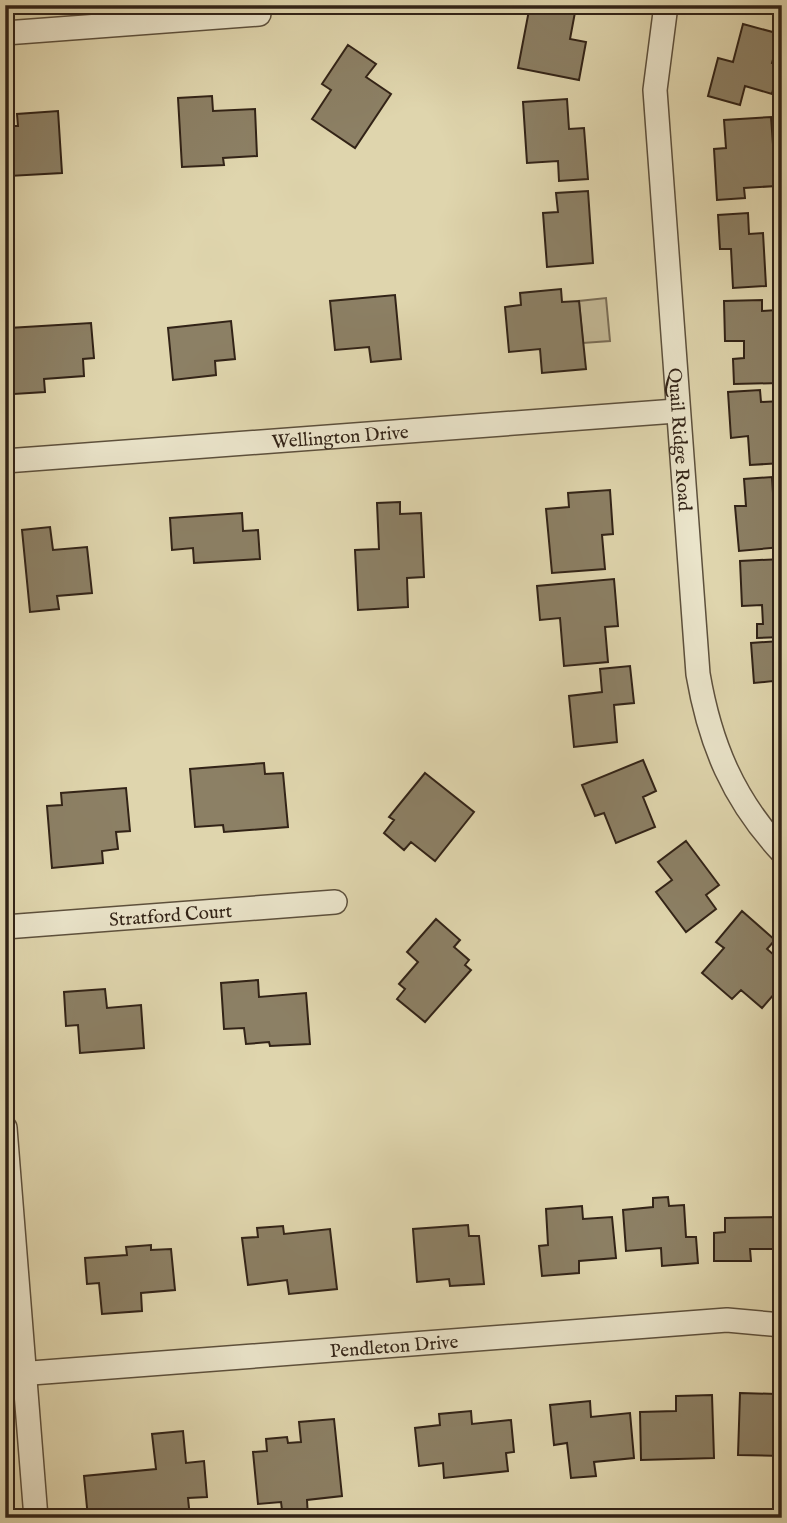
<svg xmlns="http://www.w3.org/2000/svg" width="787" height="1523" viewBox="0 0 787 1523" font-family="'IM FELL English',serif">
	<style>
		.green { fill: #c2b794; stroke: #7a6d56; stroke-width: 2 }
		.building { fill: #8c8065; stroke: #322317; stroke-width: 2 }
		.lines { fill: none; stroke-linecap: round; stroke-linejoin: round }
		.street-casing { stroke: #5d503c; stroke-width: 26 }
		.street { stroke: #eae4ca; stroke-width: 23 }
		.labels { text-anchor: middle; stroke-width: 5; stroke-linejoin: round; paint-order: stroke }
		.street-label { font-size: 19px; fill: #322317; stroke: #eae4ca }
	</style>
	<rect width="100%" height="100%" fill="#dfd5ad"/>
	<filter id="stains"><feTurbulence type="fractalNoise" baseFrequency=".00286" numOctaves="4"/><feColorMatrix values="0 0 0 0 .2 0 0 0 0 .09 0 0 0 0 .02 0 0 0 .5 -.17"/></filter>
	<radialGradient id="worn" r=".72"><stop offset=".6" stop-color="#630" stop-opacity="0"/><stop offset="1" stop-color="#630" stop-opacity=".3"/></radialGradient>
	<!-- green -->
	<path class="green" d="M606 298 610 341 583 343 579 301Z"/>
	<!-- building -->
	<path class="building" d="M530 5 576 7 570 39 586 42 579 80 518 68Z
		M743 24 780 34 772 63 779 65 772 94 745 86 740 105 708 96 718 58 733 62Z
		M348 45 376 64 366 77 391 94 355 148 312 119 331 90 322 84Z
		M212 96 213 111 255 109 257 156 223 158 224 165 182 167 178 98Z
		M567 99 569 129 584 128 588 179 559 181 558 161 527 163 523 102Z
		M58 111 62 173 9 176 8 159H5V126H18L17 114Z
		M771 117 776 186 744 188 745 198 717 200 714 149 726 148 724 120Z
		M588 191 593 263 547 267 543 213 558 212 556 193Z
		M748 213 749 234 763 233 766 286 733 288 731 249H720L718 215Z
		M561 289 562 302 579 301 586 369 542 373 540 349 509 352 505 307 521 305 520 293Z
		M395 295 401 359 371 362 369 347 335 350 330 301Z
		M762 300V311L777 310V323H782L780 383 734 384 733 359 744 358V341H725L724 301Z
		M231 321 235 359 215 361 216 375 173 380 168 328Z
		M91 323 94 358 83 359 84 376 44 379 45 392 14 394 9 328Z
		M760 390 761 402 782 401V463L750 465 748 436 731 438 728 392Z
		M772 477 773 493 782 492V547L739 551 735 506H746L744 479Z
		M610 490 613 534 602 535 605 569 552 573 546 509 569 507 568 493Z
		M400 502V514L421 513 424 577 407 578 408 607 358 610 355 550 379 549 377 503Z
		M242 513 243 531 258 530 260 559 194 563 193 548 172 550 170 518Z
		M50 527 53 550 87 547 92 593 57 596 59 609 30 612 22 530Z
		M782 559V637L757 638V624H763L762 605 742 606 740 561Z
		M614 579 618 626 605 627 608 662 564 666 560 618 540 620 537 586Z
		M780 641 782 712H776L773 681 754 683 751 643Z
		M630 666 634 703 614 705 617 742 574 747 569 696 602 692 600 669Z
		M643 760 656 791 643 797 655 827 616 843 604 813 595 816 582 785Z
		M264 763 265 774 283 773 288 827 224 832 223 825 195 827 190 769Z
		M425 773 474 812 435 861 411 842 404 850 384 833 394 820 389 817Z
		M126 788 130 831 116 832 118 849 102 851 103 863 52 868 47 806 62 805 61 793Z
		M686 841 719 885 706 895 716 909 686 932 656 892 672 880 658 862Z
		M742 911 775 940 767 949 782 962V985L762 1008 741 990 732 999 702 973 724 948 716 942Z
		M436 919 460 940 454 947 469 960 465 965 471 970 425 1022 397 999 405 989 399 984 418 962 407 952Z
		M258 980 259 997 306 993 310 1044 270 1046 269 1042 246 1044 244 1028 224 1029 221 983Z
		M105 989 107 1008 141 1005 144 1048 80 1053 78 1025 66 1026 64 992Z
		M668 1197 669 1206 684 1205 686 1237H696L698 1263 662 1266 661 1248 626 1251 623 1210 653 1207V1198Z
		M582 1206 583 1219 612 1217 616 1258 579 1261V1273L542 1276 539 1246 548 1245 546 1209Z
		M782 1217V1249H750L751 1261H714V1233L725 1232V1218Z
		M468 1225 469 1236H479L484 1284 450 1286 449 1279 417 1282 413 1229Z
		M283 1226 284 1234 330 1229 337 1289 289 1294 287 1280 248 1285 242 1238 258 1237 257 1228Z
		M151 1245V1250L171 1249 175 1290 141 1293 142 1311 102 1314 99 1283 87 1284 85 1258 127 1255 126 1247Z
		M740 1393 776 1394V1415H782V1456L738 1455Z
		M712 1395 714 1458 641 1460 640 1412 676 1411V1396Z
		M590 1401 591 1417 630 1413 634 1458 594 1462 596 1476 571 1478 567 1443 554 1445 550 1405Z
		M471 1411 472 1424 511 1420 514 1452 506 1453 508 1471 444 1478 443 1463 419 1466 415 1428 440 1425 439 1414Z
		M334 1419 342 1496 307 1500 308 1518H283L281 1502 258 1504 253 1452 267 1451 266 1439 287 1437 288 1443 301 1442 299 1422Z
		M183 1431 186 1463 204 1461 207 1497 188 1498 190 1518H88L84 1476 156 1469 152 1434Z"/>
	<g class="lines">
		<!-- street casing -->
		<g class="street-casing">
			<g id="street">
				<path id="s1" d="M666 5 655 90 698 674C710 744 733 799 782 852"/>
				<path d="M5 33 259 14"/>
				<path id="s2" d="M5 461 676 411"/>
				<path id="s3" d="M5 927 335 902"/>
				<path d="M5 1128 36 1518"/>
				<path id="s4" d="M5 1375 727 1320 782 1325"/>
			</g>
		</g>
		<!-- street -->
		<use href="#street" class="street"/>
	</g>
	<g class="labels">
		<!-- street labels -->
		<g class="street-label">
			<text dy="7" stroke="none"><textPath href="#s2" startOffset="336">Wellington Drive</textPath></text>
			<text dy="7" stroke="none"><textPath href="#s1" startOffset="436">Quail Ridge Road</textPath></text>
			<text dy="7" stroke="none"><textPath href="#s3" startOffset="166">Stratford Court</textPath></text>
			<text dy="7" stroke="none"><textPath href="#s4" startOffset="390">Pendleton Drive</textPath></text>
		</g>
	</g>
	<!-- margin -->
	<rect width="787" height="1523" fill="none" stroke="#dfd5ad" stroke-width="28"/>
	<rect x="7" y="7" width="773" height="1509" fill="none" stroke="#322317" stroke-width="3.5"/>
	<rect x="14" y="14" width="759" height="1495" fill="none" stroke="#322317" stroke-width="2"/>
	<rect width="100%" height="100%" filter="url(#stains)"/>
	<rect width="100%" height="100%" fill="url(#worn)"/>
</svg>
